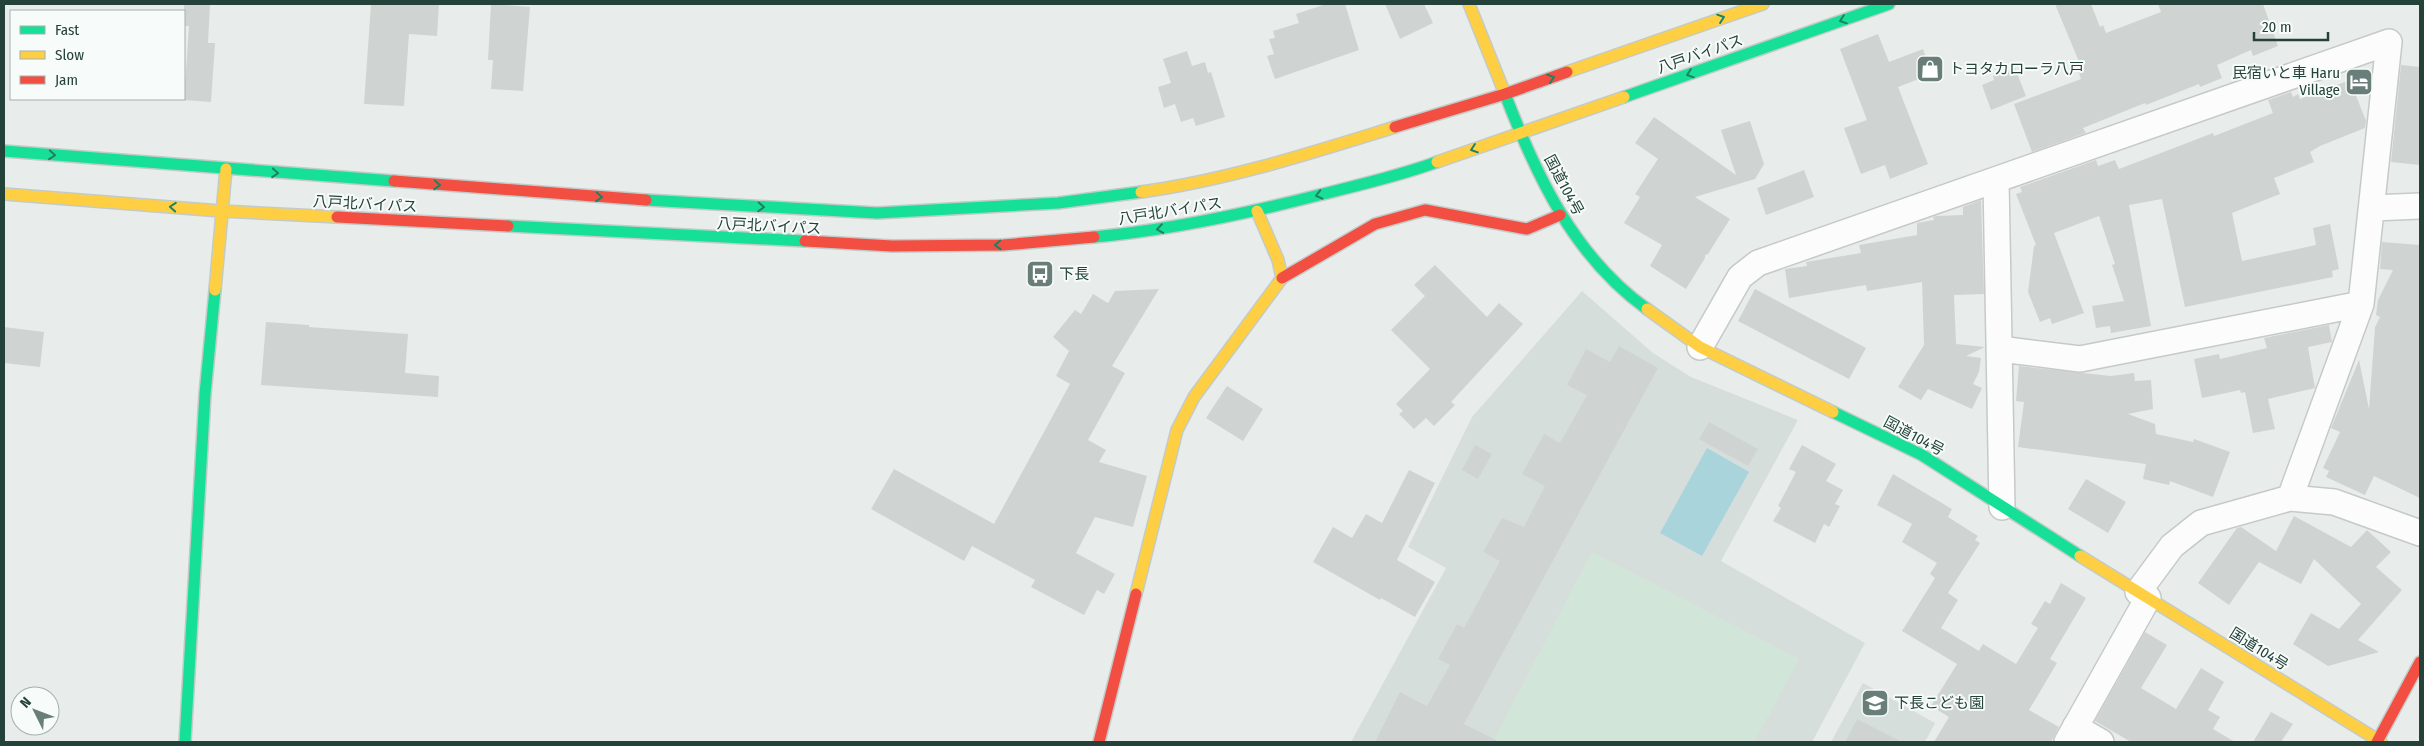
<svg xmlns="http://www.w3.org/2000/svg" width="2424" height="746" viewBox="0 0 2424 746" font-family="'Fira Sans Condensed','Noto Sans JP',sans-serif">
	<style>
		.built { fill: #d6dedb }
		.green { fill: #d1e6d8 }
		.water { fill: #a9d4db }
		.building { fill: #cfd4d2 }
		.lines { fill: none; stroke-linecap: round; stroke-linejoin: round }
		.street-casing { stroke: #c5cac8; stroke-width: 28 }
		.fast-casing { stroke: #c3cbc8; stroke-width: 14 }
		.slow-casing { stroke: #c3cbc8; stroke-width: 14 }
		.jam-casing { stroke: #c3cbc8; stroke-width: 14 }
		.street { stroke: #fcfcfc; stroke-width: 25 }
		.fast { stroke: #16e098; stroke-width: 11 }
		.slow { stroke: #ffcf43; stroke-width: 11 }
		.jam { stroke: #f24e42; stroke-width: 11 }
		.oneway { stroke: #1e8160 }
		.labels { text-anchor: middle; stroke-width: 4; stroke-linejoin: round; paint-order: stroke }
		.street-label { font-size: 15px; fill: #24423a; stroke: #f7fbf9 }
		.poi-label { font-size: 15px; fill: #24423a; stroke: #f7fbf9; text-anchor: start }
	</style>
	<rect width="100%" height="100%" fill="#e8edeb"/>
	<!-- built -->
	<path class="built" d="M1582 291 1653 353 1691 377 1798 420 1721 561 1865 643 1812 742H1351L1446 568 1408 547 1472 417Z
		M1863 683 1935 723 1925 742H1831Z"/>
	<!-- green -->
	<path class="green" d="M1592 552 1799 659 1754 742H1493Z"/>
	<!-- water -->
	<path class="water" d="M1707 448 1749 472 1702 556 1660 533Z"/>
	<!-- building -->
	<path class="building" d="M184 4H210L208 43H215L211 102 184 100 189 26H184Z
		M371 4H439L437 36 409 34 404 106 364 104Z
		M491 4 530 7 523 91 491 89 493 60H488Z
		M1326 4H1345L1359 50 1275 79 1267 56 1274 54 1269 39 1275 38 1273 31 1299 23 1296 14Z
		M1385 4H1424L1433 23 1400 39Z
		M2055 4H2091L2100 27 2103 25 2106 33 2161 12 2158 4H2263L2278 46 2253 56 2251 50 2217 65 2222 78 2200 87 2199 84 2146 105 2145 103 2083 128 2086 133 2032 152 2014 104 2081 79 2078 70 2082 69Z
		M1878 34 1889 62 1923 49 1932 74 1898 87 1928 164 1890 179 1885 165 1861 174 1844 128 1867 120 1840 49Z
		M1187 51 1192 66 1205 62 1208 73 1211 72 1225 117 1196 126 1193 118 1181 122 1175 104 1164 108 1158 87 1171 83 1163 59Z
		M2401 65 2420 67V165L2391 162Z
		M2015 68 2026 96 1991 110 1982 85 1994 80 1993 76Z
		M2350 80 2366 121 2365 128 2320 146 2310 152 2314 162 2274 178 2280 194 2232 213 2242 261 2316 245 2313 228 2330 224 2339 269 2332 271 2333 277 2185 307 2162 199 2129 205 2151 326 2111 333 2110 326 2096 328 2092 306 2124 301 2112 265 2115 264 2099 216 2054 233 2084 313 2052 324 2050 318 2040 322 2028 292 2034 246 2036 245 2016 194 2022 192 2020 187 2096 160 2098 166 2115 160 2119 169 2213 133 2214 136 2273 113 2268 100 2291 92 2293 97 2298 94 2300 99Z
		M1654 117 1736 175 1721 130 1750 121 1764 164 1755 179 1695 197 1730 219 1708 254 1705 255V258L1686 289 1650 266 1662 245 1624 223 1640 197 1635 194 1658 159 1635 143Z
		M1804 170 1814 197 1766 215 1757 188Z
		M1981 200 1984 294 1954 295 1956 344 1985 347 1966 356 1981 358 1979 372 1973 384 1982 388 1972 409 1928 389 1921 400 1898 387 1924 345 1922 282 1867 291 1866 285 1789 298 1785 269 1807 266 1806 262 1861 253 1859 245 1917 235V223L1934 220 1933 217 1936 216 1963 215V207Z
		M2382 242 2420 245V498L2374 476 2365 495 2326 477 2329 471 2323 468 2340 432 2331 428 2359 360 2369 409 2375 327 2380 317 2376 315 2378 300 2393 270 2380 269Z
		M1435 265 1487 317 1499 303 1523 324 1451 402 1455 405 1434 426 1426 418 1414 429 1399 414 1403 411 1396 404 1430 369 1391 330 1425 296 1414 285Z
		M1159 289 1112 366 1125 373 1088 440 1106 450 1099 462 1147 476 1133 527 1095 517 1076 553 1115 574 1104 594 1097 590 1084 615 1031 587 1035 580 972 546 964 561 871 509 894 469 994 524 1070 384 1056 376 1069 351 1053 337 1075 310 1081 314 1093 294 1108 303 1115 291Z
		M1755 289 1866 348 1849 379 1738 321Z
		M266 322 309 325V327L408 334 405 373 439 376 438 397 261 385Z
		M2329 325 2332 342 2308 347 2315 388 2268 399 2275 429 2253 433 2245 392 2241 393 2240 390 2202 398 2194 359 2219 354 2220 359 2267 348 2264 338Z
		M4 327 44 332 40 367 4 363Z
		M1619 346 1658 368 1464 724 1500 742H1375L1400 692 1427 706 1450 665 1438 659 1457 624 1464 628 1500 561 1483 552 1502 518 1524 527 1545 486 1522 474 1544 434 1560 443 1587 395 1567 385 1586 349 1610 362Z
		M2019 366 2111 376 2134 373 2135 381 2151 380 2153 409 2128 414 2155 424 2156 434 2193 442 2194 439 2230 452 2213 497 2170 481 2169 485 2143 479 2146 464 2018 447 2024 402 2016 401Z
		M1227 386 1263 409 1243 441 1206 418Z
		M1709 422 1758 449 1748 466 1699 439Z
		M1475 445 1492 454 1478 479 1462 470Z
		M1802 445 1836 464 1826 481 1843 490 1835 504 1840 506 1829 527 1824 524 1815 543 1773 521 1781 508 1778 506 1796 472 1789 469Z
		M1409 470 1435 483 1397 560 1435 582 1415 617 1381 598 1380 600 1313 562 1333 527 1352 538 1366 514 1382 523Z
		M1893 474 1952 509 1948 517 1978 536 1975 540 1980 543 1948 593 1958 600 1941 628 1979 651 1983 644 2016 664 2038 628 2031 624 2045 601 2050 604 2061 583 2086 598 2050 659 2057 663 2029 710 2059 727 2051 742H1934L1949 717 1931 706 1957 664 1902 631 1935 578 1930 574 1937 563 1902 542 1912 524 1877 505Z
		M2086 479 2126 502 2108 533 2068 509Z
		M2294 516 2351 547 2367 530 2391 552 2376 567 2402 590 2358 640 2379 652 2328 666 2293 644 2311 613 2339 629 2361 604 2314 559 2301 584 2259 562 2229 605 2198 583 2237 528 2241 527 2276 551Z
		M2145 632 2167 645 2141 688 2176 709 2201 668 2224 682 2208 710 2220 717 2213 729 2235 742H2131L2095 721Z
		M2271 712 2293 724 2281 742H2253Z
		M1857 719 1902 742H1845Z"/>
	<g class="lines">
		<!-- street casing -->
		<g class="street-casing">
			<path id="street" d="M1996 180 2002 507
				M2372 208 2420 206
				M1700 347 1740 277 1758 263 2389 42 2361 304 2290 498
				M2000 349 2080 359 2361 304
				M2138 592 2172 546 2201 523 2290 498 2334 502 2420 533
				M2075 727 2101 742
				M2067 742 2148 598"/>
		</g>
		<!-- fast casing -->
		<g class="fast-casing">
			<path id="fast" d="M1505 94C1536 175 1574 257 1647 309
				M1624 97 1889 4
				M4 151 394 181
				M646 200 877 213 1058 203 1141 192
				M508 226 805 241
				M1094 237C1170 230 1245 214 1319 195 1359 185 1399 176 1437 162
				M1833 412 1922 455 2080 556
				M185 742 205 394 215 290"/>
		</g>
		<!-- slow casing -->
		<g class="slow-casing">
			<path id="slow" d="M1469 4 1505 94
				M1567 72 1763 4
				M1437 162 1624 97
				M1141 192C1228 180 1311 153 1395 127
				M4 194 221 211 337 217
				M215 290 226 169
				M1647 309 1700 347 1833 412
				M2080 556 2381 742
				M1136 594 1177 430 1194 397 1282 278 1278 260 1257 211"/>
		</g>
		<!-- jam casing -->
		<g class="jam-casing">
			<path id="jam" d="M1395 127 1505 94 1567 72
				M394 181 646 200
				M337 217 508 226
				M805 241 892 246 1003 245 1094 237
				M1282 278 1375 224 1425 210 1527 229 1560 215
				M1099 742 1136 594
				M2377 742 2420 662"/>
		</g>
		<!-- street -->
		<use href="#street" class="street"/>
		<!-- fast -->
		<use href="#fast" class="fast"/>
		<!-- slow -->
		<use href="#slow" class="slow"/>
		<!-- jam -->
		<use href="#jam" class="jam"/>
	</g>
	<!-- one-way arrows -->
	<defs><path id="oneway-chevron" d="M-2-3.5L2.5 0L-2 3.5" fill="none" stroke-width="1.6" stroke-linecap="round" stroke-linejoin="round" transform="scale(1.25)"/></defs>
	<g class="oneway">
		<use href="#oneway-chevron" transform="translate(1721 18) rotate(-19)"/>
		<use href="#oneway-chevron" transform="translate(1843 20) rotate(161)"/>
		<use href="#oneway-chevron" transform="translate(1690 74) rotate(161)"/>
		<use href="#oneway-chevron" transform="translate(1551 78) rotate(-19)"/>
		<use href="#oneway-chevron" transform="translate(1474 149) rotate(161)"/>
		<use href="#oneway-chevron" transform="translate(52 155) rotate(5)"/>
		<use href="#oneway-chevron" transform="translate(275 173) rotate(4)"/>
		<use href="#oneway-chevron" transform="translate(437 185) rotate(4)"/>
		<use href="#oneway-chevron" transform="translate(1319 195) rotate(166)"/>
		<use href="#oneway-chevron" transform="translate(599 197) rotate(4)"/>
		<use href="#oneway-chevron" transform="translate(173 207) rotate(-176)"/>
		<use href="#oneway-chevron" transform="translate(761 207) rotate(3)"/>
		<use href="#oneway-chevron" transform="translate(1160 229) rotate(172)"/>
		<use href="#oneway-chevron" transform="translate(998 245) rotate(178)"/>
	</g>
	<!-- icons -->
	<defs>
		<g id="shop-square" transform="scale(1.4375)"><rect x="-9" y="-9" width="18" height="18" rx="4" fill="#697e78" stroke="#f7fbf9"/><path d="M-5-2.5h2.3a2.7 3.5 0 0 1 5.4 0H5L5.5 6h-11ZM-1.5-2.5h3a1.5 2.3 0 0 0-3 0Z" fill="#fff"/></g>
		<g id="hotel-square" transform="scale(1.4375)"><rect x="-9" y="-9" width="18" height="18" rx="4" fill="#697e78" stroke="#f7fbf9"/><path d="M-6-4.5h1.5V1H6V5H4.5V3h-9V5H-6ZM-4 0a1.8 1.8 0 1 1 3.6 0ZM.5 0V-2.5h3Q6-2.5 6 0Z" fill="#fff"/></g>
		<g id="bus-square" transform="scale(1.4375)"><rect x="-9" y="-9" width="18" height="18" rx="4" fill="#697e78" stroke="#f7fbf9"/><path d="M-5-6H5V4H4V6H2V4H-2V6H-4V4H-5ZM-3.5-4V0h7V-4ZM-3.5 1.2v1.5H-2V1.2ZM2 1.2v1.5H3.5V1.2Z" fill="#fff"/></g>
		<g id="school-square" transform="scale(1.4375)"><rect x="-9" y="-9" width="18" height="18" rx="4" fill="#697e78" stroke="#f7fbf9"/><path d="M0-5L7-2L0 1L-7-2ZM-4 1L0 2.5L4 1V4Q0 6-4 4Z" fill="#fff"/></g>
	</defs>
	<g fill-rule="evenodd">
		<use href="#shop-square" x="1930" y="69"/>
		<use href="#hotel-square" x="2359" y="82"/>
		<use href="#bus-square" x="1040" y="274"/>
		<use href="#school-square" x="1875" y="703"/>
	</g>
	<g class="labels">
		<!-- street labels -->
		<g class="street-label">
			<text transform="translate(1700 54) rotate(-19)" y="5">八戸バイパス</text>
			<text transform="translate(1564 185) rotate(62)" y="5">国道104号</text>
			<text transform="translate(365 204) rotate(3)" y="5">八戸北バイパス</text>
			<text transform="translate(1170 211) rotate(-9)" y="5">八戸北バイパス</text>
			<text transform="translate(769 226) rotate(3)" y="5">八戸北バイパス</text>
			<text transform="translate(1914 436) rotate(28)" y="5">国道104号</text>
			<text transform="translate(2259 649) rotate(32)" y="5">国道104号</text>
		</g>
		<!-- poi labels -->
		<g class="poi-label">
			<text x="1949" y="74">トヨタカローラ八戸</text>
			<text x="2340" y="78" text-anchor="end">民宿いと車 Haru<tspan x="2340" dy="17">Village</tspan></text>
			<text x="1059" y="279">下長</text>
			<text x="1894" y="708">下長こども園</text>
		</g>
	</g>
	<!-- border -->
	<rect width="2424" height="746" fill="none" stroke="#24423a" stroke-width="10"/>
	<!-- legend -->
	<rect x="10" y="10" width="175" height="90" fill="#f7fbf9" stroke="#a3b1ad"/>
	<rect x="20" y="26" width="25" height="8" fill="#16e098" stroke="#a3b1ad"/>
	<text x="55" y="35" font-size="15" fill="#24423a">Fast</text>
	<rect x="20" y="51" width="25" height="8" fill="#ffcf43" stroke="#a3b1ad"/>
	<text x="55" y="60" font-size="15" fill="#24423a">Slow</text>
	<rect x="20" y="76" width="25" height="8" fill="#f24e42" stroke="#a3b1ad"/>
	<text x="55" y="85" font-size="15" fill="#24423a">Jam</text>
	<!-- north arrow -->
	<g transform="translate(35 711) rotate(312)"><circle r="24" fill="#f7fbf9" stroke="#a3b1ad"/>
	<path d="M0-4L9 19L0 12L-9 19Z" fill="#697e78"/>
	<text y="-8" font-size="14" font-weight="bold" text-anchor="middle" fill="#24423a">N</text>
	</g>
	<!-- scale -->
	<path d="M2254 32v8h74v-8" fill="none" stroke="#24423a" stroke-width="2.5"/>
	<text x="2262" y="32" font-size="15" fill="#24423a" stroke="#f7fbf9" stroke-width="4" paint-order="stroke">20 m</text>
</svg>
